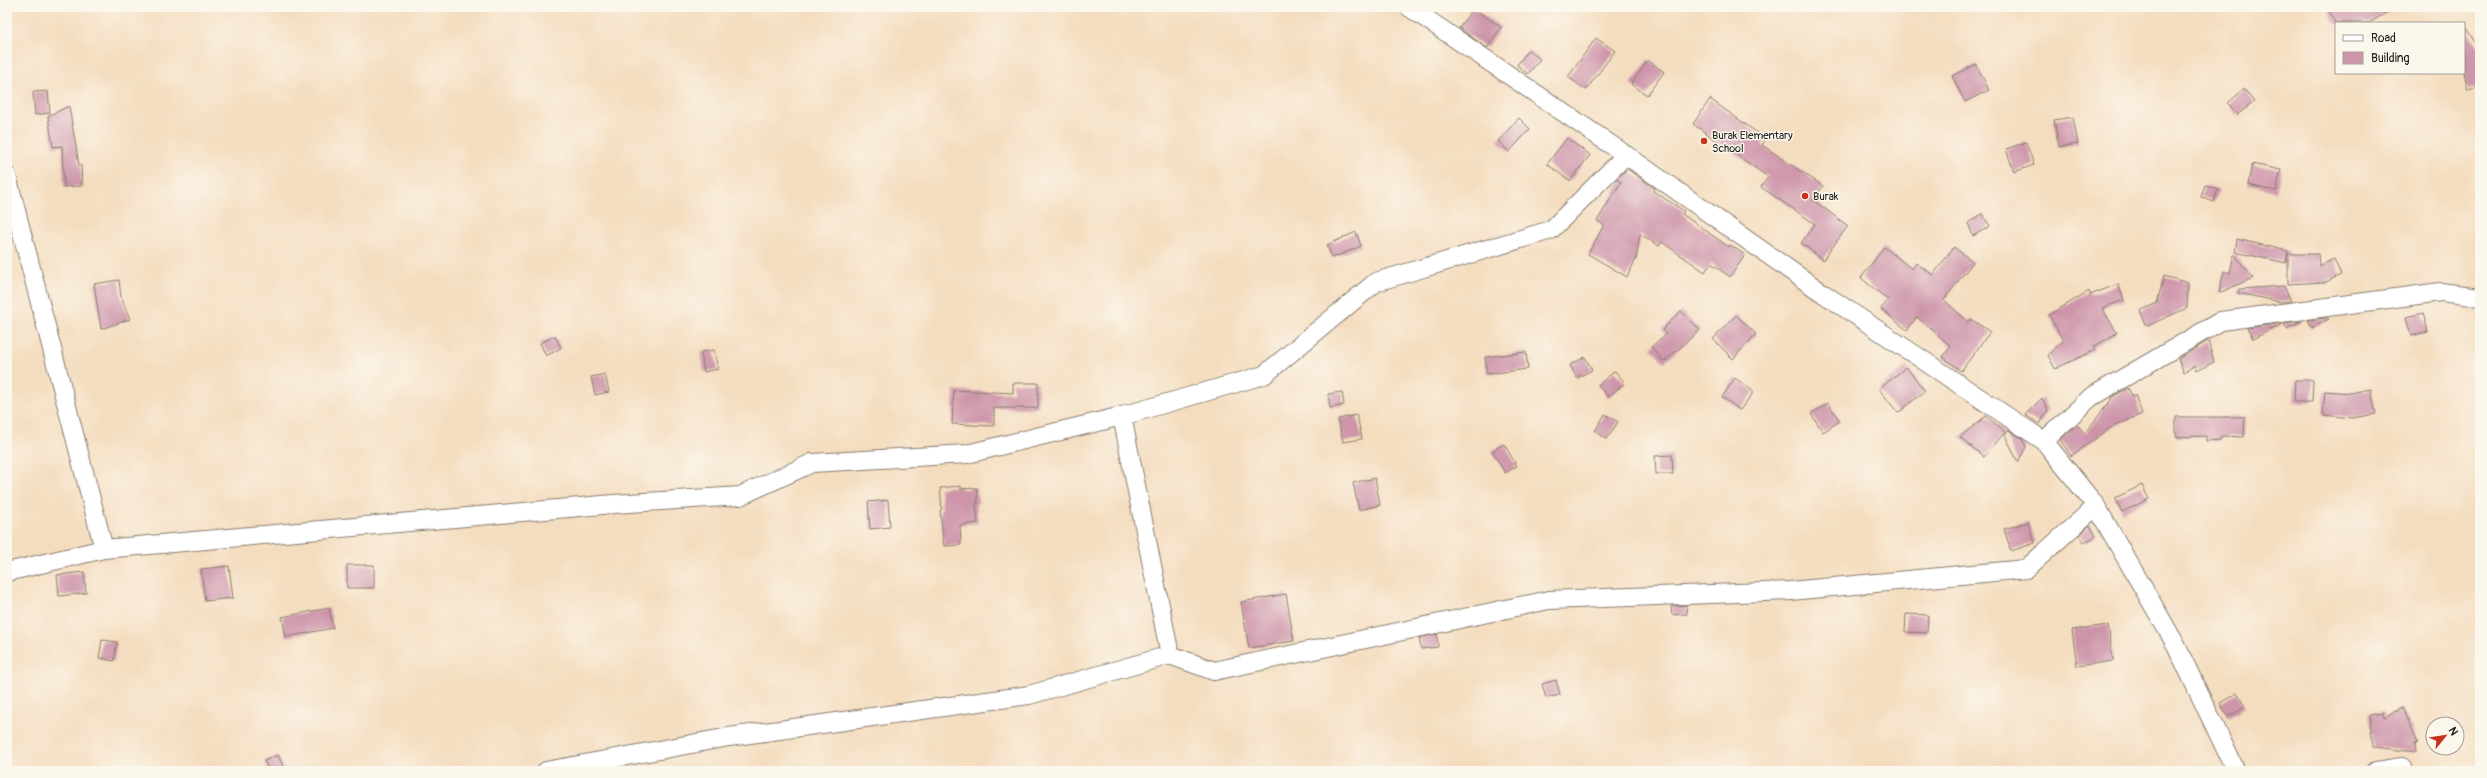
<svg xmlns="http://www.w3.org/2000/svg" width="2487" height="778" viewBox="0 0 2487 778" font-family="Pangolin,sans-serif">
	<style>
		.building { fill: #ce95aa }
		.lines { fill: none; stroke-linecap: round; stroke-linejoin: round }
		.minor-casing { stroke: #887c6e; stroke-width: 20 }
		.minor { stroke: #fff; stroke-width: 18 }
		.poi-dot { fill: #c8321e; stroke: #fbf7ec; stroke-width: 1.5 }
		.labels { text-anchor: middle; stroke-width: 3; stroke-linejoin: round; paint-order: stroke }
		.poi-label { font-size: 11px; fill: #1c1c1c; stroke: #fbf7ec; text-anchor: start }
	</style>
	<rect width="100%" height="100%" fill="#fbf7ec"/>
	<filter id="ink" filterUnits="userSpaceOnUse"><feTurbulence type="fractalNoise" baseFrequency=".025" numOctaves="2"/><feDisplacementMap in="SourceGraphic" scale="8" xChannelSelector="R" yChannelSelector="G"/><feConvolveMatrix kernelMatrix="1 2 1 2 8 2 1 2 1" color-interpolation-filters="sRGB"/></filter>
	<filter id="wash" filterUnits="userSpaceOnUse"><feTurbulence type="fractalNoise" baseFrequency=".012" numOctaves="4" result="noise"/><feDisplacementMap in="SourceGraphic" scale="16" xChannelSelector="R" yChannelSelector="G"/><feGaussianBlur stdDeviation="0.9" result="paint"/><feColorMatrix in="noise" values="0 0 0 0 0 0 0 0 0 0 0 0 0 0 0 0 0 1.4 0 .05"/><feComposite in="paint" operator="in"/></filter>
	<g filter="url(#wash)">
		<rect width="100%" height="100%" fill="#f4ddbf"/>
		<g id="blocks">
			<!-- building -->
			<path class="building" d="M2327 7H2396L2369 23H2335Z
				M1473 8 1501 27 1487 48 1459 28Z
				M2464 23 2480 49V87L2468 90 2464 72Z
				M1596 38 1615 51 1586 90 1568 77Z
				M1528 50 1540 59 1528 74 1517 65Z
				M1648 60 1664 72 1647 95 1631 84Z
				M1976 64 1989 90 1965 102 1952 76Z
				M2244 89 2254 102 2237 115 2228 103Z
				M48 91 50 113 35 115 33 92Z
				M1710 99 1766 139 1762 145 1823 186 1813 200 1848 226 1823 260 1801 243 1815 224 1761 187 1768 177 1693 124Z
				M69 106 79 165H81L82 186 64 187 62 146 53 147 48 116Z
				M2073 117 2078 144 2059 147 2054 120Z
				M1519 118 1530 129 1509 152 1498 141Z
				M1567 138 1590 155 1570 181 1547 164Z
				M2026 142 2034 165 2014 172 2006 149Z
				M2252 164 2281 170 2276 191 2248 185Z
				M1627 169 1655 188 1653 191 1684 211 1682 214 1729 247 1730 245 1745 255 1730 277 1711 263 1705 272 1662 242 1659 246 1640 234 1636 259 1627 277 1588 254 1604 225 1597 221 1621 182 1616 179Z
				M2205 185 2218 189 2214 202 2201 197Z
				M1982 214 1990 226 1973 236 1968 223Z
				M1356 232 1361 246 1332 258 1327 245Z
				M2237 239 2288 251 2286 263 2235 252Z
				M1884 247 1912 269 1916 263 1933 275 1954 247 1973 262 1944 300 1969 322 1971 319 1990 332 1961 371 1943 357 1951 346 1917 317 1907 330 1881 309 1888 300 1861 278Z
				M2234 254 2253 278 2219 293 2224 271 2230 273Z
				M2288 254H2318L2319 266 2334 259 2341 275 2326 282 2288 284Z
				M2164 276 2188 283 2187 308 2147 326 2140 311 2157 303Z
				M119 280 121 297 130 319 101 329 94 284Z
				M2118 284 2124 300 2102 308 2117 333 2093 347 2095 350 2055 369 2048 355 2063 341 2049 315 2089 291 2090 295Z
				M2284 286 2291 301 2281 302 2238 293 2239 289Z
				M1681 311 1700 330 1664 362 1651 347 1666 334 1662 330Z
				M2423 313 2428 332 2411 336 2406 317Z
				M1736 315 1756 334 1733 359 1713 339Z
				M2328 318 2329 319 2312 328 2308 320Z
				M2302 321 2287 329 2284 323Z
				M2284 323 2253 339 2247 328Z
				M555 336 561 348 546 356 540 343Z
				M2208 341 2214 362 2196 371 2194 366 2184 372 2178 359Z
				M714 350 718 369 704 372 701 352Z
				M1526 352 1528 369 1487 374 1485 357Z
				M1585 357 1592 370 1577 378 1570 365Z
				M1906 367 1925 391 1898 413 1879 389Z
				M1615 371 1625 383 1608 397 1598 385Z
				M605 374 609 392 595 395 591 377Z
				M1735 378 1754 392 1740 410 1722 397Z
				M2295 380H2313L2312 402H2294Z
				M1013 383H1038V408H994V426L952 424 954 390 1013 393Z
				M2128 388 2132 396 2135 395 2142 414 2112 427 2071 456 2060 440 2077 425 2085 433 2111 400V398Z
				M2371 389 2376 414 2352 418 2323 415 2325 391 2350 393Z
				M1342 392 1344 405 1330 408 1328 394Z
				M2042 398 2048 410 2040 424 2025 415Z
				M1828 403 1840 421 1823 432 1811 414Z
				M1605 414 1618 422 1607 439 1595 431Z
				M1357 415 1362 439 1343 442 1338 419Z
				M1986 416 2005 432 1984 457 1960 437Z
				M2176 417H2245L2244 437 2221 436V440L2206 441V436L2176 437Z
				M2009 430 2022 439 2026 447 2018 462 2005 435Z
				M1504 444 1517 466 1505 473 1492 451Z
				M1672 455 1673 474H1656L1655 456Z
				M1375 478 1380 505 1359 510 1353 483Z
				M2142 485 2149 499 2122 512 2115 498Z
				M961 486V489L977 488 978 503H976L978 523 960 525 961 545 944 546 940 510 942 509 940 488Z
				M888 500 890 527 870 529 868 502Z
				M2028 522 2035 543 2011 551 2004 529Z
				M2090 525 2096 536 2084 543 2080 535Z
				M347 565H374V588H347Z
				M229 566 233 598 205 601 201 569Z
				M84 572 86 593 59 596 57 575Z
				M1286 594 1294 641 1249 648 1241 602Z
				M1686 605 1687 614 1672 615 1671 606Z
				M329 608 333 628 286 637 282 617Z
				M1906 614 1928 615 1927 633 1905 632Z
				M2108 625 2113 661 2077 666 2072 630Z
				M1437 634 1438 647 1421 649 1419 638Z
				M102 640 117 642 114 661 99 658Z
				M1556 680 1560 695 1546 698 1542 684Z
				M2237 693 2245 707 2228 717 2220 703Z
				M2402 708 2418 742 2415 743 2416 752 2373 747 2369 714 2383 712 2384 717Z
				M278 755 285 771H269L264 761Z"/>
		</g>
	</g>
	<g filter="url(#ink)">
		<use href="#blocks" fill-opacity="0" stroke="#887c6e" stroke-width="1"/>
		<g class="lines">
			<!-- minor casing -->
			<g class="minor-casing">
				<path id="minor" d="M1409 7 1626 155 1824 294 2044 441 2096 506 2176 645 2236 771
					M7 176 104 549
					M2044 441 2091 397 2221 321 2441 292 2480 297
					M7 572 104 549 614 504 740 496 812 463 967 454 1122 416 1264 375 1376 282 1551 230 1626 155
					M1170 655 1214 671 1549 600 1790 591 2026 569 2096 506
					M546 771 729 737 1029 695 1170 655 1122 416
					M2376 771 2402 767"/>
			</g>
			<!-- minor -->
			<use href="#minor" class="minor"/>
		</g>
	</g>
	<!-- markers -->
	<g class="poi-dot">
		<circle cx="1704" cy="141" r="4"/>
		<circle cx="1805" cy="196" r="4"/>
	</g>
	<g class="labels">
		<!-- poi labels -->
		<g class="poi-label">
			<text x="1712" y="139">Burak Elementary<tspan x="1712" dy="13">School</tspan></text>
			<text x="1813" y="200">Burak</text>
		</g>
	</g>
	<!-- margin -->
	<rect width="2487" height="778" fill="none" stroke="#fbf7ec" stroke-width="24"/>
	<!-- legend -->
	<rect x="2335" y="22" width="130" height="52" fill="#fbf7ec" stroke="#a29f99"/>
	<rect x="2343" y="35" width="20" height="6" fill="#ffffff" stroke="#a29f99"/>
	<text x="2371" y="42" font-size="12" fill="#1c1c1c">Road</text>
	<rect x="2343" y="52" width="20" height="12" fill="#ce95aa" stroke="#a29f99"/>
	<text x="2371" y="62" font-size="12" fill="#1c1c1c">Building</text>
	<!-- north arrow -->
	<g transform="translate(2445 736) rotate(60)"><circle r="19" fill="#fbf7ec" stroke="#a29f99"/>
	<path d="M0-3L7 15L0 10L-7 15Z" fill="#c8321e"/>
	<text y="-6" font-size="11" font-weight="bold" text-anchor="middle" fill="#1c1c1c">N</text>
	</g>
</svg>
